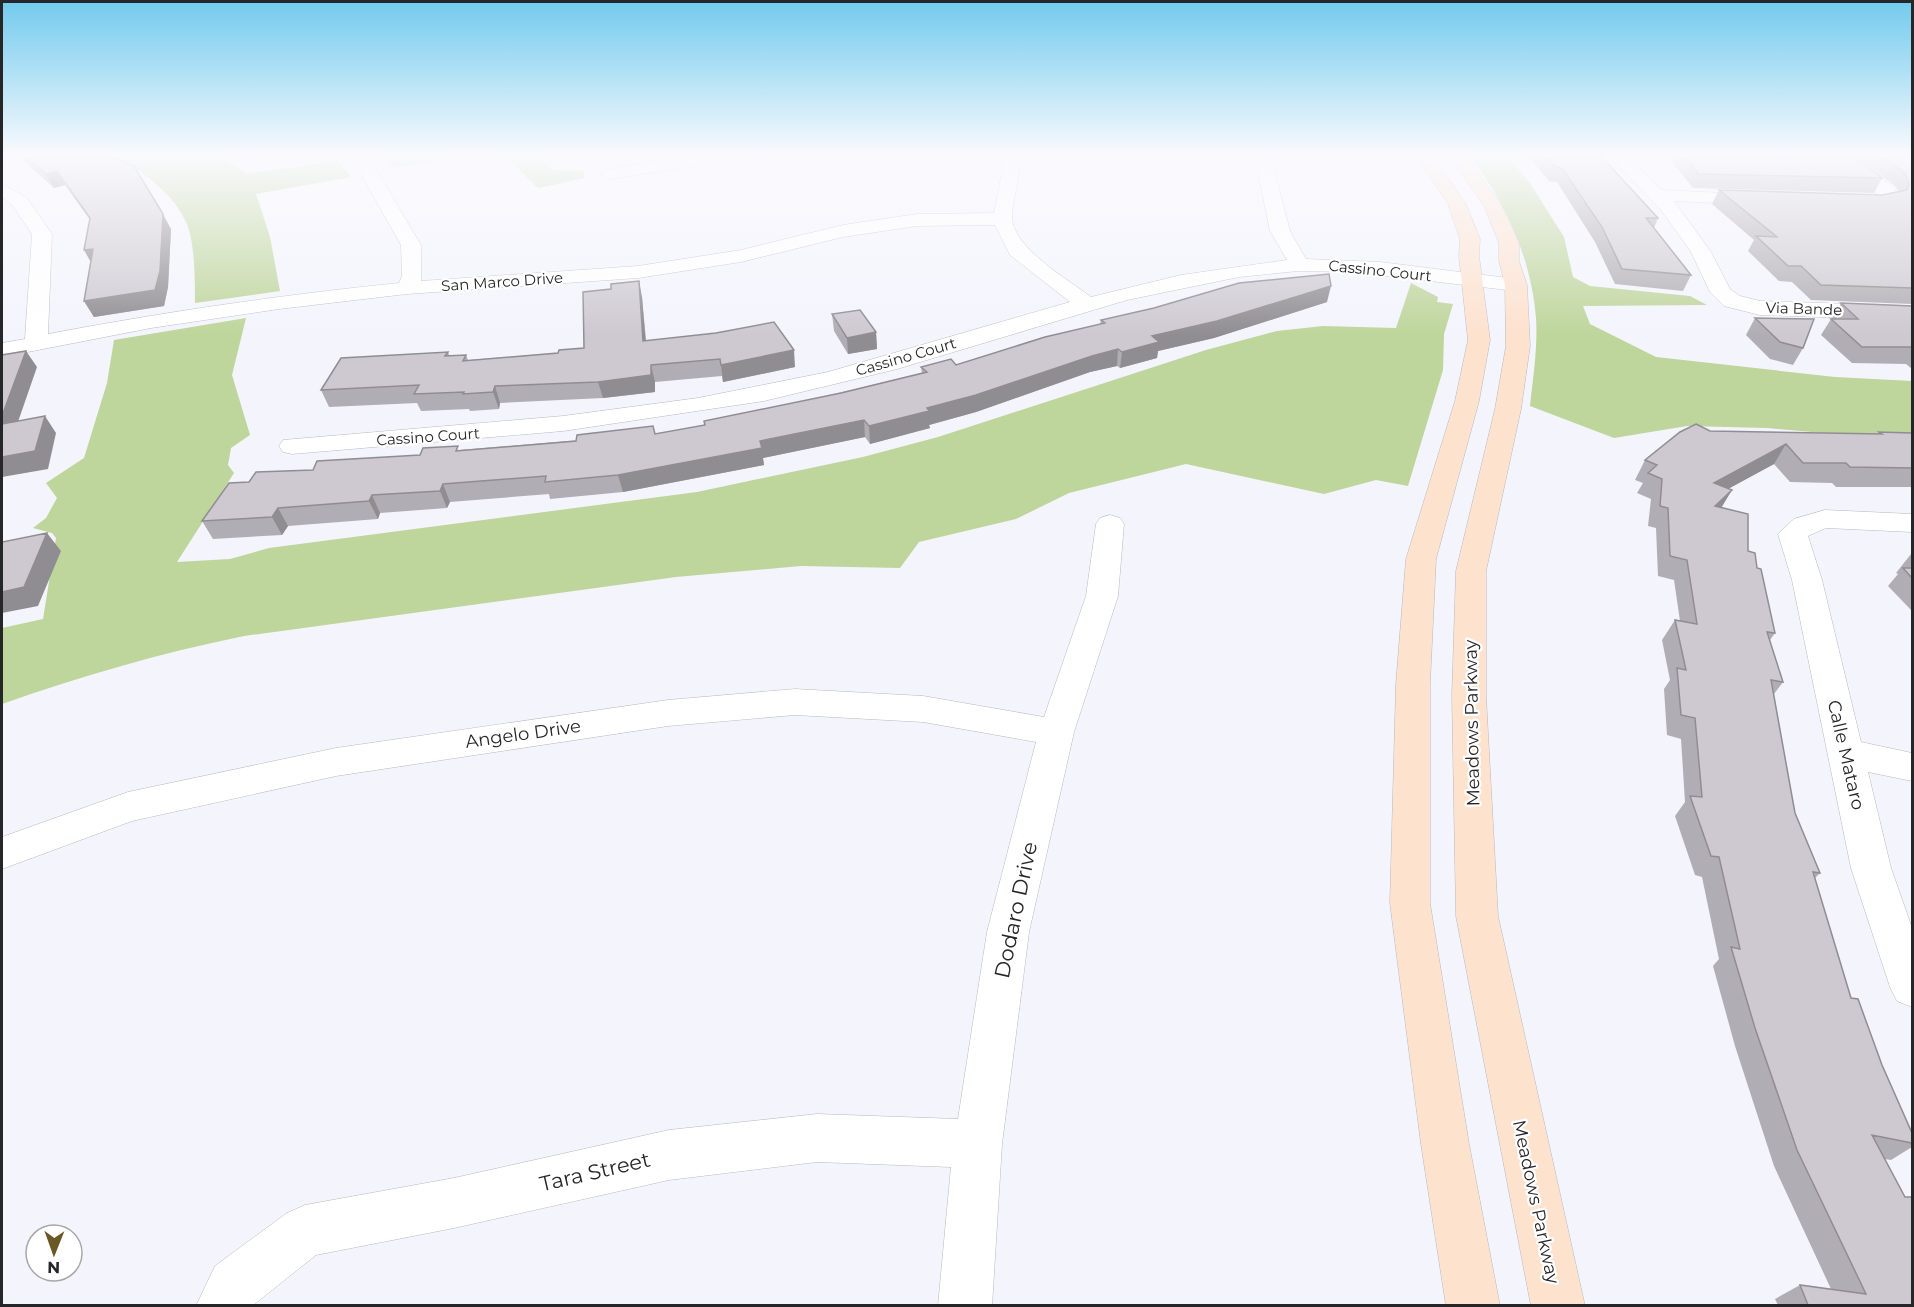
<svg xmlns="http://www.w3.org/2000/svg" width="1914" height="1307" viewBox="0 0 1914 1307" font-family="Montserrat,sans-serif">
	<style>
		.green { fill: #bed59b }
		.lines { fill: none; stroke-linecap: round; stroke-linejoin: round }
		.minor-casing { stroke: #b8b8c1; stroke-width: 1 }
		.secondary-casing { stroke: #b8b8c1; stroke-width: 1 }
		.minor { fill: #fff; fill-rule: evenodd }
		.secondary { fill: #fde2ce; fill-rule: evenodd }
		.wall { fill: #b1adb4 }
		.shaded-wall { fill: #908d92 }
		.building { fill: #cec9d1; stroke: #908d92; stroke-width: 1.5 }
		.labels { text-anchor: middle; stroke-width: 4.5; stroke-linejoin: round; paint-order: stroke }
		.far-street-label { font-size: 15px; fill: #262629; stroke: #fff }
		.street-label { font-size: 18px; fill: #262629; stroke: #fff }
		.near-street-label { font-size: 21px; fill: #262629; stroke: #fff }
	</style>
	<rect width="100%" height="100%" fill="#f4f4fd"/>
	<!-- green -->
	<path class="green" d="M109 153H212L248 174 337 161 351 177 256 194 270 237 280 291 195 303C195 282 195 237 185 220 170 189 138 168 109 153Z
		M381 153H478L395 168Z
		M502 153H535L553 170 584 171V178L538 188Z
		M1468 153H1505L1530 183 1564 237 1573 277 1590 286 1690 296 1707 305 1583 306 1590 324 1656 357 1835 377 1912 381V435L1835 434 1767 428 1687 426 1614 438 1530 406C1533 377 1538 347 1536 318 1531 256 1505 202 1468 153Z
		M1411 283 1438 297 1437 302 1453 304 1444 334 1443 370 1408 486 1376 480 1324 494 1186 464 1069 493 1016 519 919 542 900 568 801 566 676 577 244 636C161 653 81 676 2 704V628L43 619 56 538 52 533 33 528 46 518 57 498 46 483 84 458 107 383 114 340 246 318 232 375 250 435 231 448 228 465 234 473 177 562 230 559 269 548 697 492 863 457 938 437 1206 350 1277 331 1323 326 1396 328Z"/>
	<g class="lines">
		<!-- minor casing -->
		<g class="minor-casing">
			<path id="minor" d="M341 153H359L374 166 421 245V281L638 266 741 250 843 225 917 214 994 213 1003 167 1000 153H1016C1023 175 1013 194 1012 216 1011 247 1069 280 1091 297L1181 275 1287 260 1270 231 1254 153H1270L1290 231 1306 259 1380 262 1516 279 1523 281 1527 285 1523 289 1516 291 1353 272 1298 271 1239 277 1127 300 897 369 764 401 563 431 292 454 283 452 279 446 283 440 563 416 698 398 828 372 1070 302 1010 255 995 225 917 226 843 237 741 262 638 278 407 294 279 309 151 328 2 357V343L25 339 32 234 12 205 2 197V184L26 197 52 234 48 334C164 312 281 295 399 283L402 276 401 245 358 169Z
				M713 153H754L746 158 609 179 600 174 609 169Z
				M1606 153H1624L1662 190 1766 195 1768 199 1766 203 1759 205 1674 201 1711 252 1730 289 1740 296 1760 301 1912 306V320L1760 315 1724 306 1710 292 1691 252 1661 210Z
				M1831 153H1849L1895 189 1898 199 1896 203 1843 205 1841 201 1843 197 1879 194Z
				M1825 510 1912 514V532L1826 528 1808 536 1822 580 1861 742 1912 753V781L1868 772 1891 868 1912 928V1007L1897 1001 1890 987 1851 868 1792 580 1778 534 1794 519Z
				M1110 515 1120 518 1124 524 1118 596 1074 732 1029 932 1002 1144 992 1306H938L951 1167 817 1162 669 1180 454 1228 316 1255 252 1306H196L215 1266 287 1213 305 1205 454 1178 669 1130 817 1114 958 1119 987 932 1036 742 923 722 795 715 668 726 336 776 132 821 2 869V837L128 792 336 748 668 700 795 689 923 696 1044 717 1086 596 1096 524 1100 518Z"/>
		</g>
		<!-- secondary casing -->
		<g class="secondary-casing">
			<path id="secondary" d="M1415 153H1431L1466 204 1480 239 1479 256 1490 340 1479 401 1436 559 1430 684V903L1469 1144 1500 1306H1446L1421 1144 1390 903 1396 684 1406 559 1455 401 1468 340 1459 256 1460 239 1448 204Z
				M1447 153H1464L1502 206 1519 243V261L1527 285 1530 346 1521 409 1486 571V696L1498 916 1585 1306H1531L1456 916 1452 696 1456 571 1495 409 1506 346 1505 285 1499 261V243L1484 206Z"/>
		</g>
		<!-- minor -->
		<use href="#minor" class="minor"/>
		<!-- secondary -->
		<use href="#secondary" class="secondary"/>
	</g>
	<!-- wall -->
	<path class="wall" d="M15 153H102L171 229 168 287 164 306 94 317 84 301 91 262 90 220 65 185 54 188Z
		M1526 153H1598L1658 218 1654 228 1691 275 1683 291 1615 284 1595 242 1557 182 1549 181Z
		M1665 153H1851L1882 178 1874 193 1693 188Z
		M1853 153H1912V304L1811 300 1792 282 1779 281 1748 251 1754 240 1712 204 1719 190 1882 195 1898 191 1896 187Z
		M642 297 646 340 795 367 723 382 722 376 655 382V392L603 398 500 403 499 409 470 411 469 409 421 411 417 403 329 407 321 390 448 352 449 355H466L468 360 558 353 584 348Z
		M1327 302 1214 338 1158 351 1157 358 1120 368 1117 366 1090 372 976 412 929 425 930 428 870 444 865 437 763 458 764 465 623 492 550 499 549 494 450 502 447 508 380 513 378 519 288 526 282 535 213 539 202 521 249 482 313 470 459 450 655 434 705 425 922 373 921 367 956 365 1100 324 1101 320Z
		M1841 303 1912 306V369L1906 364 1852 363 1821 335Z
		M832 314 876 332 877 349 848 354 834 331Z
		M1755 318 1803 348 1793 365 1770 359 1746 335Z
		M1710 431 1878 434 1879 432 1912 433V487H1836L1832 483 1790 482 1774 464 1728 489 1721 507 1757 568 1775 633 1770 640 1783 682 1774 694 1795 813 1820 873 1815 878 1851 998 1912 1133V1147L1891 1160 1885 1159 1912 1305H1778L1775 1299 1800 1285 1831 1289 1774 1166 1735 1046 1713 966 1719 959 1702 877 1695 875 1675 816 1685 802 1681 739 1667 735 1664 689 1670 680 1662 640 1675 620 1680 621 1674 580 1658 576 1656 528 1648 526 1651 499 1637 493 1643 483 1635 480 1645 460Z
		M1911 554H1912V611L1888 586 1898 574 1896 573Z"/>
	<!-- shaded-wall -->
	<path class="shaded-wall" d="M57 171 65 185 54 188 46 174Z
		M163 214 171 229 168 287 164 306 94 317 84 301Z
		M93 249V266L84 250Z
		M639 281 642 297 647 357 643 341Z
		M1331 286 1327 302 1214 338 1158 351 1157 358 1120 368 1122 352 1152 336Z
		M876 332 877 349 848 354 847 338Z
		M1118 349 1117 366 1090 372 976 412 929 425 930 428 870 444 869 426 1092 356Z
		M794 350 795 367 723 382 721 365Z
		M26 351 37 367 11 442 2 429V416Z
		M651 365 655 382V392L603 398 598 382Z
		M495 386 500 403 499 409 493 392Z
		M45 416 56 433 48 469 2 477V457Z
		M864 420 865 437 763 458 764 465 623 492 618 475 760 441Z
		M1786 444 1774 464 1702 503 1714 483Z
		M443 484 450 502 447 508 440 491Z
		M1732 490 1720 510 1715 506Z
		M372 495 380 513 378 519 369 501Z
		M278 508 288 526 282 535 272 517Z
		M47 533 61 551 38 606 2 613V592Z"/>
	<!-- building -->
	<path class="building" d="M22 153H102L134 166 163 214 160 271 155 290 84 301 93 249 84 250 90 218 57 171 46 174Z
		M1542 153H1598L1658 218H1646L1691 275 1622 269 1602 227 1562 168 1555 167Z
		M1682 153H1851L1882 178 1699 174Z
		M1878 153H1912V288L1821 285 1801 266H1788L1756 236 1777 237 1719 190 1882 195 1907 190 1909 184 1905 173Z
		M1329 274 1331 286 1217 321 1152 336 1159 342 1122 352 1118 349 1092 356 976 395 927 408 929 411 869 426 864 420 760 441 762 448 618 475 545 482 546 476 443 484 440 491 372 495 369 501 278 508 272 517 202 521 229 483 249 482 256 472 313 470 317 461 420 455 423 448 458 446 456 451 576 441 577 435 653 426 655 434 705 425 704 421 841 393 927 372 921 367 951 359 956 365 1045 337 1105 323 1101 320 1154 308 1239 283Z
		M639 281 643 341 716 333 774 322 794 350 721 365 720 359 651 365V375L598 382 495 386 493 392 463 394 464 392 414 394 419 385 321 390 341 358 448 352 445 356 466 355 463 361 558 353 559 350 584 348 583 292 611 289V284Z
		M1841 303 1912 306V347H1862L1831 319H1858Z
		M860 310 876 332 847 338 832 314Z
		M1755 318 1814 319 1803 348 1780 342Z
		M26 351 2 416V355Z
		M45 416 35 451 2 457V424Z
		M1696 424 1710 431 1882 434 1879 432 1912 433V468L1850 467 1846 463H1803L1786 444 1714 483 1732 490 1715 506 1748 514V551L1755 553 1757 568 1761 569 1775 633 1767 632 1783 682 1771 680 1795 813 1820 873 1813 872 1851 998 1858 999 1882 1065 1912 1133V1143L1872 1135 1905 1197H1912V1305H1808L1800 1285 1866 1294 1797 1150 1755 1028 1731 947 1740 949 1719 857 1711 856 1690 796 1702 797 1695 718 1681 715 1677 668 1686 670 1675 620 1697 624 1687 560 1670 556 1668 508 1660 506 1662 479 1648 473 1657 465 1645 460 1680 432Z
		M47 533 24 587 2 592V542Z
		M1903 568H1912V578Z"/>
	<!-- sky -->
	<linearGradient id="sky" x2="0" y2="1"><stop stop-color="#71caed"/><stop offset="0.46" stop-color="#fafafe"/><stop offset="1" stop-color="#fafafe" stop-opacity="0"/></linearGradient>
	<rect width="1914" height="336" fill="url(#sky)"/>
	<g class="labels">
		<!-- far-street labels -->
		<g class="far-street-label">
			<text transform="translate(1380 271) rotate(6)" y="5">Cassino Court</text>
			<text transform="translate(502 282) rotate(-4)" y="5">San Marco Drive</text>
			<text transform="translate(1804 309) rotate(2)" y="5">Via Bande</text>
			<text transform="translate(906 357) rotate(-16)" y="5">Cassino Court</text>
			<text transform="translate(428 437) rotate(-4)" y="5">Cassino Court</text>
		</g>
		<!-- street labels -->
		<g class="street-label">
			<text transform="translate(1472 723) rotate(-91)" y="6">Meadows Parkway</text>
			<text transform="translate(523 734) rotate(-8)" y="6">Angelo Drive</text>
			<text transform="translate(1846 755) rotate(77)" y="6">Calle Mataro</text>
			<text transform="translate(1536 1202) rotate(78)" y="6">Meadows Parkway</text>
		</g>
		<!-- near-street labels -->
		<g class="near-street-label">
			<text transform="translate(1016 910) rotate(-78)" y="7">Dodaro Drive</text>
			<text transform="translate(595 1172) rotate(-13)" y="7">Tara Street</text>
		</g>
	</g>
	<!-- border -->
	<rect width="1914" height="1307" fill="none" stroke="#262629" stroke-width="6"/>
	<!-- north arrow -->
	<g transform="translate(54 1253) rotate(181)"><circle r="28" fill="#ffffff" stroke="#a8a8a9" stroke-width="1.5"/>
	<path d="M0-4.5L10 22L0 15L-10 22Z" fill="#695826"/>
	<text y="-9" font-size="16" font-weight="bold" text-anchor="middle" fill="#262629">N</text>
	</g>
</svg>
